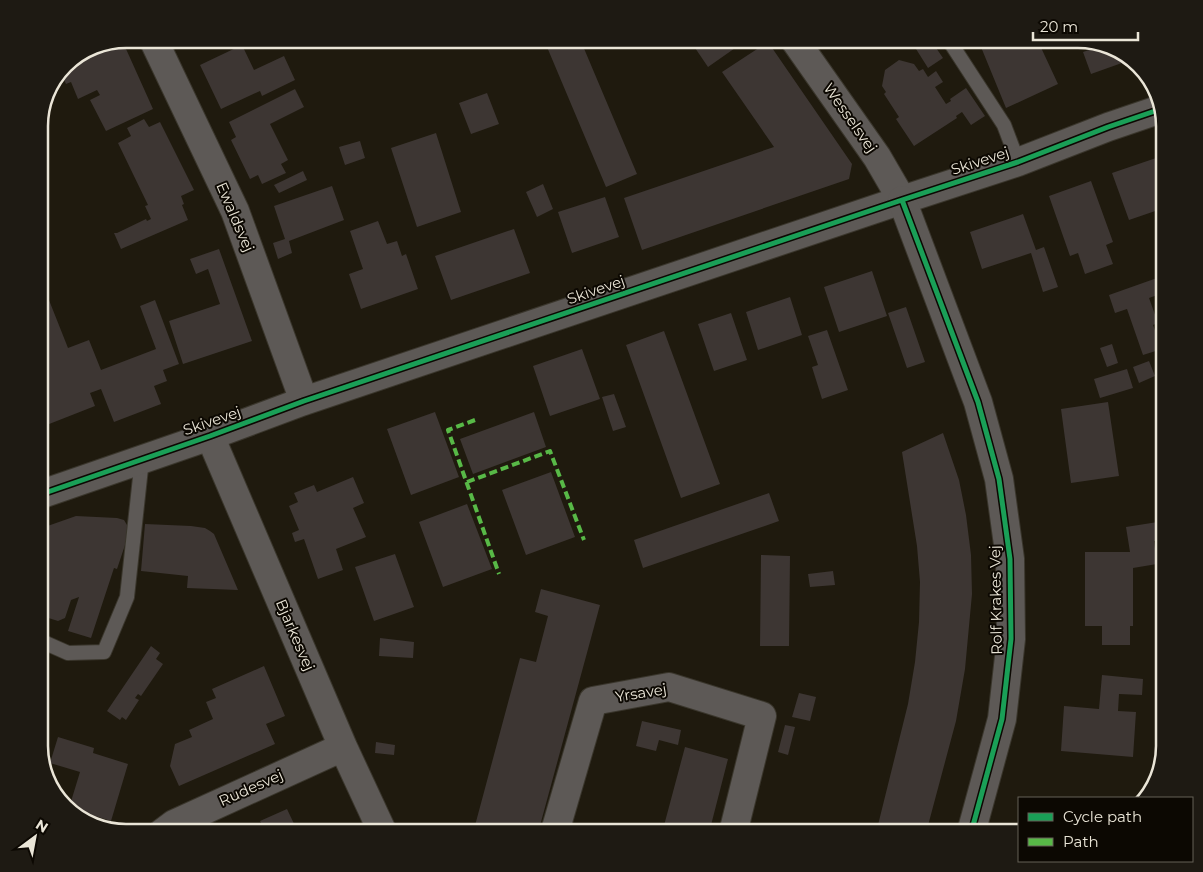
<svg xmlns="http://www.w3.org/2000/svg" width="1203" height="872" viewBox="0 0 1203 872" font-family="Montserrat,sans-serif">
	<style>
		.building { fill: #3d3633 }
		.lines { fill: none; stroke-linecap: round; stroke-linejoin: round }
		.service-casing { stroke: #3a362c; stroke-width: 16 }
		.minor-casing { stroke: #3a362c; stroke-width: 30 }
		.tertiary-casing { stroke: #3a362c; stroke-width: 30 }
		.service { stroke: #5d5956; stroke-width: 14 }
		.minor { stroke: #5d5956; stroke-width: 28 }
		.tertiary { stroke: #5d5956; stroke-width: 28 }
		.quiet { stroke: #58b947; stroke-width: 4; stroke-dasharray: 8 4; stroke-linecap: butt }
		.cycleway-casing { stroke: #0c0802; stroke-width: 8 }
		.cycleway { stroke: #1a9f57; stroke-width: 5 }
		.labels { text-anchor: middle; stroke-width: 4; stroke-linejoin: round; paint-order: stroke }
		.street-label { font-size: 15px; fill: #eae5d7; stroke: #0c0802 }
		.rim { fill: none; stroke: #eae5d7; stroke-width: 2.5 }
	</style>
	<rect width="100%" height="100%" fill="#1f1a0e"/>
	<!-- building -->
	<path class="building" d="M526 39H543L531 47Z
		M567 39H580L637 174 606 187 547 47Z
		M689 39H748L708 67Z
		M914 39H930L943 58 928 68 911 41Z
		M999 39H1037L1058 84 1006 108 981 47Z
		M122 40 153 109 106 131 90 100 100 95 97 90 78 99 71 82 66 84 60 71 68 60Z
		M768 42 852 164 849 179 642 250 624 198 774 147 722 72Z
		M1094 44 1130 56 1133 59 1091 74 1083 52 1095 48Z
		M242 45 254 70 284 56 295 80 262 96 260 91 221 109 200 65Z
		M899 60 914 64 919 71 923 69 928 77 936 71 943 82 935 87 946 104 951 101 950 99 966 88 985 116 971 125 962 112 956 116 957 118 914 146 896 119 899 117 884 94 886 92 882 86 885 70Z
		M295 89 304 107 270 124 288 160 281 164 286 173 262 184 258 175 250 179 231 140 236 137 229 122Z
		M487 93 499 124 471 134 459 103Z
		M144 119 149 127 160 122 194 190 181 196 184 204 182 205 188 220 121 249 114 233H117L146 219 147 221 151 219 145 206 148 205 118 143 131 136 127 128Z
		M436 133 461 212 417 227 391 148Z
		M360 141 365 158 345 165 339 147Z
		M1159 157 1160 161 1164 159V208L1129 220 1112 173Z
		M303 171 307 180 279 193 274 185Z
		M1091 181 1113 242 1106 245 1113 264 1085 274 1078 253 1070 256 1049 196Z
		M543 184 553 209 537 217 526 192Z
		M332 186 344 220 289 241 292 253 278 259 273 243 285 239 274 206Z
		M605 197 619 237 572 253 558 212Z
		M1023 214 1036 250 1044 247 1058 287 1043 292 1031 253 982 269 970 232Z
		M39 215 44 225 39 228Z
		M378 221 387 244 397 241 402 256 406 254 418 289 361 309 349 274 363 269 350 231Z
		M514 229 530 273 451 300 435 256Z
		M219 249 252 341 183 364 169 321 220 304 208 269 196 274 190 259Z
		M872 271 887 316 839 332 824 287Z
		M1157 278 1163 293 1149 298 1158 323 1153 325 1162 349 1143 355 1127 309 1115 313 1109 295Z
		M39 284 43 285 68 348 89 340 101 370 156 349 140 306 155 300 179 364 163 370 167 381 154 386 161 404 114 422 101 389 90 393 95 406 39 428Z
		M790 297 802 335 758 350 746 312Z
		M906 307 925 362 907 368 888 313Z
		M731 313 747 360 714 371 698 324Z
		M827 330 848 390 822 399 812 367 818 365 808 336Z
		M664 331 720 484 681 498 626 345Z
		M1112 344 1118 363 1107 367 1100 348Z
		M582 349 600 399 550 416 533 366Z
		M1149 361 1155 376 1139 383 1133 367Z
		M1127 369 1133 388 1100 398 1094 379Z
		M614 394 626 427 613 431 602 397Z
		M1108 402 1119 476 1071 483 1061 409Z
		M435 412 459 477 411 495 387 429Z
		M534 412 546 447 473 474 460 439Z
		M943 433 959 480 966 515 971 555 972 594 965 669 956 721 926 833H876L908 704 915 662 919 622 920 582 917 546 902 452Z
		M551 472 575 537 526 555 502 490Z
		M353 477 364 503 353 508 366 537 336 549 343 570 318 579 304 539 295 542 292 533 299 530 289 506 298 502 294 493 314 485 317 492Z
		M769 493 779 521 643 568 634 540Z
		M467 504 492 569 443 587 419 522Z
		M76 516 117 518 124 520 127 525 129 533 117 569 114 568 91 638 68 631 79 597 71 600 65 618 58 621 39 615V599L42 598 39 589V578L43 577 39 566V529Z
		M1164 521V540L1154 541 1157 564 1133 568V626H1130V645H1102V626H1085V552H1130L1126 527Z
		M145 524 191 526 205 528 210 531 214 534 238 590 187 588 188 576 141 571Z
		M395 554 414 607 374 621 355 567Z
		M761 555 790 556 789 646H760Z
		M833 571 835 585 810 587 808 574Z
		M541 589 600 605 538 833H473L520 658 536 662 548 616 535 612Z
		M380 638 414 642 413 658 379 656Z
		M151 646 160 653 156 659 163 664 141 696 138 694 135 698 139 700 126 720 122 717 120 720 107 711Z
		M264 666 285 716 266 724 275 744 179 786 170 766 175 744 192 737 189 730 213 719 206 702 216 698 212 689Z
		M1102 675 1143 679 1142 695 1119 694 1118 711 1136 712 1133 757 1061 751 1064 706 1099 709Z
		M799 693 816 697 810 721 792 717Z
		M642 721 681 730 678 745 659 740 656 751 636 746Z
		M785 725 795 727 788 755 778 752Z
		M58 737 94 748 93 753 128 764 111 821 69 808 80 772 50 763Z
		M376 742 395 745 394 755 375 753Z
		M685 747 728 759 709 833H662Z
		M287 809 296 828 307 823 312 833H266L260 821Z"/>
	<g class="lines">
		<!-- service casing -->
		<g class="service-casing">
			<path id="service" d="M948 39 1004 125 1018 162
				M39 639 41 641 68 653 104 652 127 597 142 459"/>
		</g>
		<!-- minor casing -->
		<g class="minor-casing">
			<path id="minor" d="M153 39 235 211 304 401
				M794 39 877 157 902 200
				M210 436 343 747 383 833
				M39 495 210 436 304 401 902 200 1018 162 1108 127 1161 109
				M162 833 174 824 343 747
				M553 833 556 828 593 701 669 687 762 716 733 833"/>
		</g>
		<!-- tertiary casing -->
		<g class="tertiary-casing">
			<path id="tertiary" d="M902 200 978 402 999 479 1010 559 1011 639 1002 719 971 833"/>
		</g>
		<!-- service -->
		<use href="#service" class="service"/>
		<!-- minor -->
		<use href="#minor" class="minor"/>
		<!-- tertiary -->
		<use href="#tertiary" class="tertiary"/>
		<!-- quiet -->
		<path class="quiet" d="M475 420 448 430 499 574
			M467 482 550 451 584 540"/>
		<!-- cycleway casing -->
		<g class="cycleway-casing">
			<path id="cycleway" d="M902 200 978 402 999 479 1010 559 1011 639 1002 719 971 833
				M39 495 210 436 304 401 902 200 1018 162 1108 127 1161 109"/>
		</g>
		<!-- cycleway -->
		<use href="#cycleway" class="cycleway"/>
	</g>
	<g class="labels">
		<!-- street labels -->
		<g class="street-label">
			<text transform="translate(850 118) rotate(55)" y="5">Wesselsvej</text>
			<text transform="translate(980 161) rotate(-18)" y="5">Skivevej</text>
			<text transform="translate(235 217) rotate(67)" y="5">Ewaldsvej</text>
			<text transform="translate(596 290) rotate(-19)" y="5">Skivevej</text>
			<text transform="translate(212 421) rotate(-19)" y="5">Skivevej</text>
			<text transform="translate(996 600) rotate(-91)" y="5">Rolf Krakes Vej</text>
			<text transform="translate(295 635) rotate(67)" y="5">Bjarkesvej</text>
			<text transform="translate(641 693) rotate(-9)" y="5">Yrsavej</text>
			<text transform="translate(251 788) rotate(-24)" y="5">Rudesvej</text>
		</g>
	</g>
	<!-- crop -->
	<path d="M0 0H1203V872H0ZM126 48H1078A78 78 0 0 1 1156 126V746A78 78 0 0 1 1078 824H126A78 78 0 0 1 48 746V126A78 78 0 0 1 126 48Z" fill="#1e1a13" fill-rule="evenodd"/>
	<path class="rim" d="M126 48H1078A78 78 0 0 1 1156 126V746A78 78 0 0 1 1078 824H126A78 78 0 0 1 48 746V126A78 78 0 0 1 126 48Z"/>
	<!-- legend -->
	<rect x="1018" y="797" width="175" height="65" fill="#0c0802" stroke="#656057"/>
	<rect x="1028" y="813" width="25" height="8" fill="#1a9f57" stroke="#656057"/>
	<text x="1063" y="822" font-size="15" fill="#eae5d7">Cycle path</text>
	<rect x="1028" y="838" width="25" height="8" fill="#58b947" stroke="#656057"/>
	<text x="1063" y="847" font-size="15" fill="#eae5d7">Path</text>
	<!-- north arrow -->
	<g transform="translate(35 837) rotate(32)" stroke="#0c0802" stroke-width="4" paint-order="stroke">
	<path d="M0-4L9 19L0 12L-9 19Z" fill="#eae5d7"/>
	<text y="-8" font-size="14" font-weight="bold" text-anchor="middle" fill="#eae5d7">N</text>
	</g>
	<!-- scale -->
	<path d="M1033 32v8h105v-8" fill="none" stroke="#eae5d7" stroke-width="2.5"/>
	<text x="1040" y="32" font-size="15" fill="#eae5d7" stroke="#0c0802" stroke-width="4" paint-order="stroke">20 m</text>
</svg>
